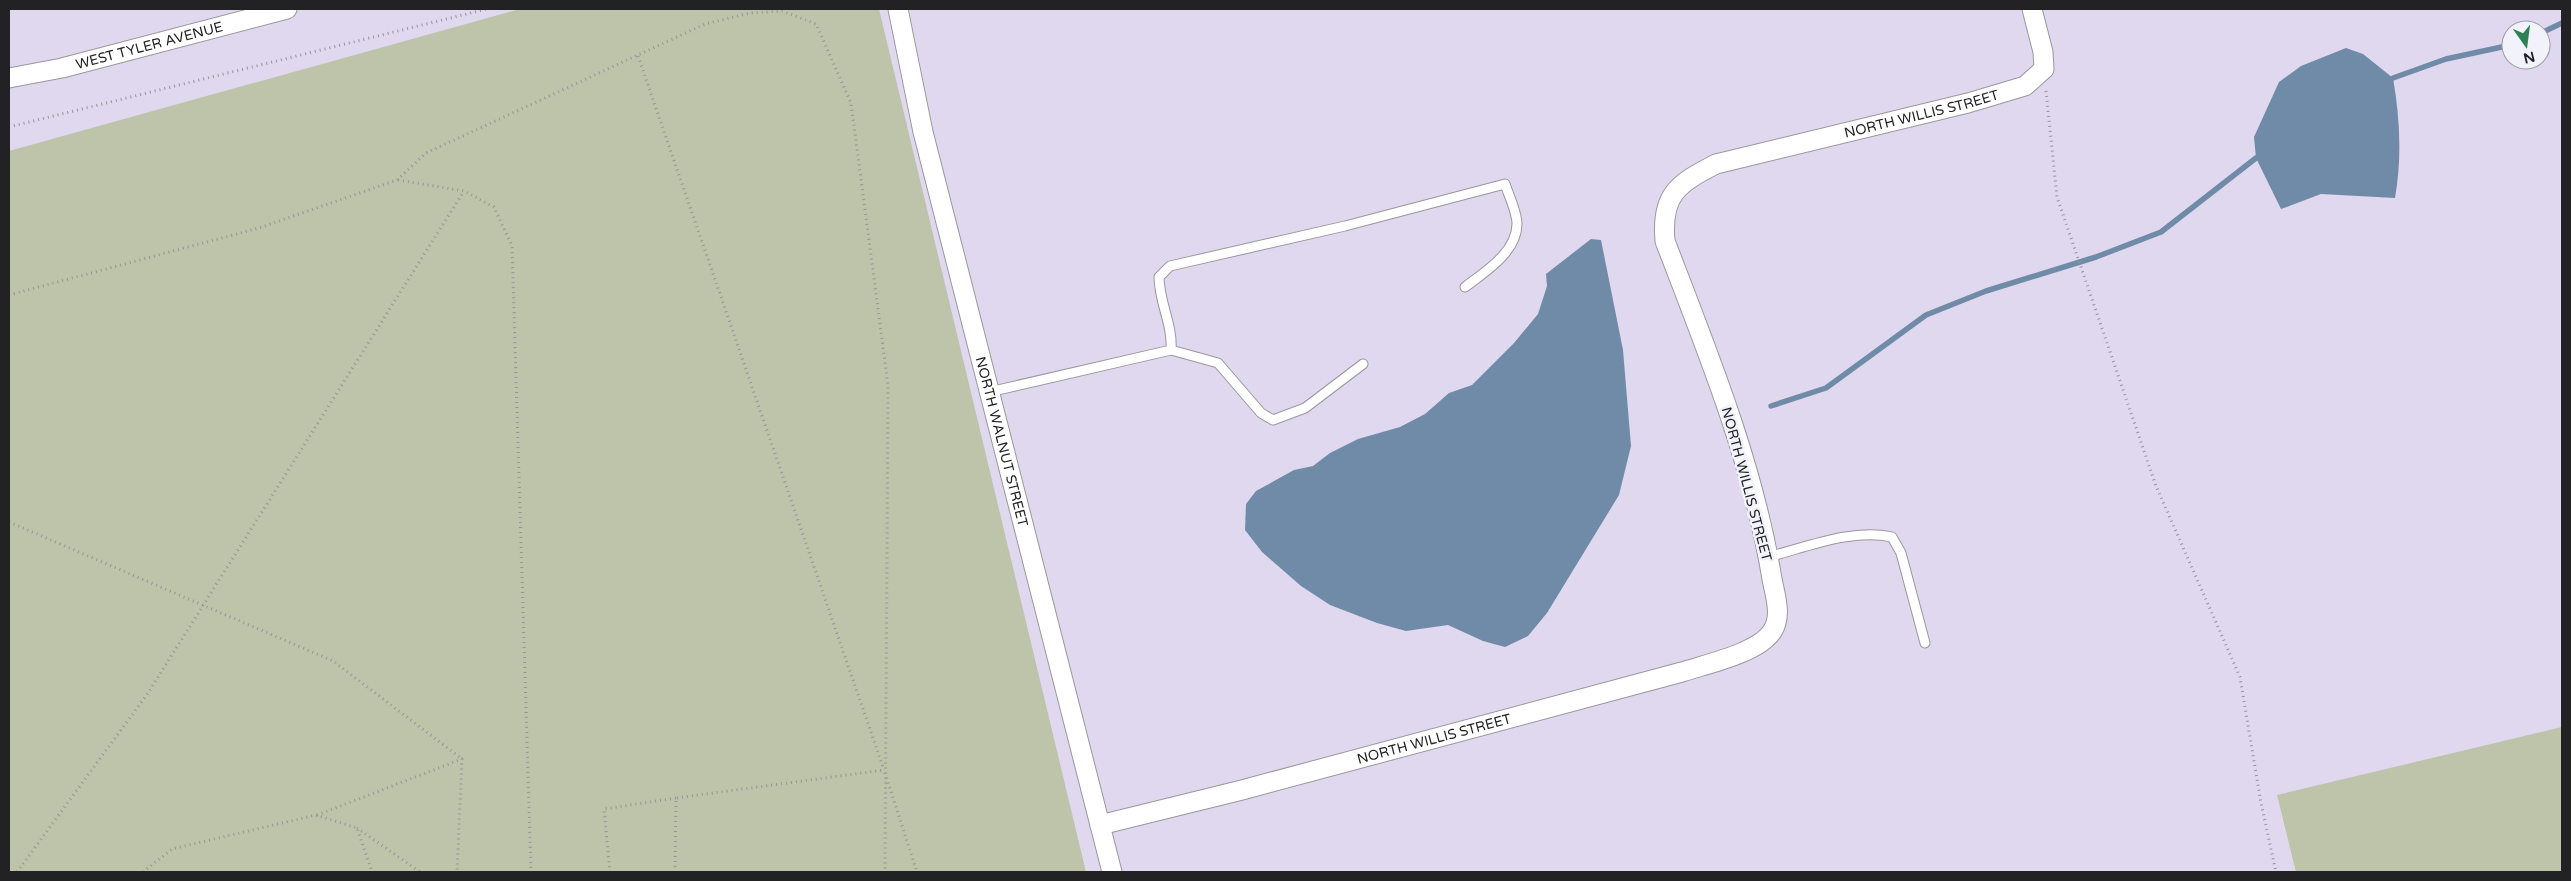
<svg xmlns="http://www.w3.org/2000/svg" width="2571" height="881" viewBox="0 0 2571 881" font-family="'Varela Round',sans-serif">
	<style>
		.education { fill: #e0d8ee; fill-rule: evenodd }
		.green { fill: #bdc4a9 }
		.water { fill: #708ba7 }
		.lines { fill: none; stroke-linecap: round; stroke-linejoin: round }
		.stream { stroke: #708ba7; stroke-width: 5.5 }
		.service-casing { stroke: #98989e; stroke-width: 11 }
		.minor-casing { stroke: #98989e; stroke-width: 21 }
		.path { stroke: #95959a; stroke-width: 3; stroke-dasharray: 1 4; stroke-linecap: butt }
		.service { stroke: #fff; stroke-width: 9 }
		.minor { stroke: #fff; stroke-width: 19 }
		.labels { text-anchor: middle; stroke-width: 5; stroke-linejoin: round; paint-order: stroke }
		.street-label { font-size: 14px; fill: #222225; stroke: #f2f3fa }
	</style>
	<rect width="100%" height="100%" fill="#e5e6ec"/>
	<!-- education -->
	<path class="education" d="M9 9H2562V872H9ZM2511 30H2541V60H2511Z"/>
	<!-- green -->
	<path class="green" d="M520 9H879L1086 872H9V151Z
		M2562 727V872H2296L2277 795Z"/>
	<!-- water -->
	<path class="water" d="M2346 48 2363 54 2393 78C2400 118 2402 158 2395 198L2321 194 2281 209 2256 158 2254 137 2279 82 2301 66Z
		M1591 239 1601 240 1623 350 1631 446 1619 495 1547 613 1528 636 1505 647 1483 641 1448 625 1406 631 1377 623 1330 605 1301 586 1262 552 1245 530 1246 504 1256 491 1294 470 1313 466 1330 453 1358 439 1400 427 1425 414 1449 393 1472 385 1514 343 1538 314 1547 286 1546 274Z"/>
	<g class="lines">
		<!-- stream -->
		<path class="stream" d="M2541 33 2562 23
			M2393 78 2446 59 2511 45
			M1771 406 1826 388 1926 315 1986 291 2096 257 2161 232 2256 158"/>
		<!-- service casing -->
		<g class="service-casing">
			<path id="service" d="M1363 364 1305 408 1273 420 1261 413 1218 363 1171 350C1173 325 1159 302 1159 277L1170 266 1345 226 1505 184C1509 196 1517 212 1517 224 1517 252 1485 272 1465 287
				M989 392 1171 350
				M1768 557C1807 547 1853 528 1892 537L1901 553 1925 643"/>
		</g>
		<!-- minor casing -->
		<g class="minor-casing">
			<g id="minor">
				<path id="s1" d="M898 9 923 132 1112 872"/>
				<path id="s2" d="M9 78 62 68 287 9"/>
				<path id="s3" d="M1100 825 1242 790 1682 672C1706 664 1760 653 1773 630 1782 615 1775 595 1772 579 1753 462 1707 351 1665 241 1661 195 1677 184 1716 164L1968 103 2025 86 2044 69 2043 52 2032 9"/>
			</g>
		</g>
		<!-- path -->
		<path class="path" d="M638 56 883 767
			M2046 91 2057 197 2156 486 2240 677 2261 803 2276 872
			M9 125 13 126 487 9
			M398 180 464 191 494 207 512 246 531 872
			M9 295 259 228 397 180 426 153 705 24 750 13 782 11 816 24 851 103 888 385 885 872
			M9 522 333 661 462 759
			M885 773 917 872
			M317 815 462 759 457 872
			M357 828 420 872
			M17 872 148 693 464 191
			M143 872 172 849 316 815 357 828 372 872
			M610 872 604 809 676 798
			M675 872 676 798 884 770"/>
		<!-- service -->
		<use href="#service" class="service"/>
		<!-- minor -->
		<use href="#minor" class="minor"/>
	</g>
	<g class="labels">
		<!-- street labels -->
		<g class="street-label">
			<text dy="5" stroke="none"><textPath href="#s2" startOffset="144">WEST TYLER AVENUE</textPath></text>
			<text dy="5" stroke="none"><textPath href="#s3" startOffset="1424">NORTH WILLIS STREET</textPath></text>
			<text dy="5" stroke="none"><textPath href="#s1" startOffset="445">NORTH WALNUT STREET</textPath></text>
			<text transform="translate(1747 484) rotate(75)" y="5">NORTH WILLIS STREET</text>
			<text dy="5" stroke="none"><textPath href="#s3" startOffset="345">NORTH WILLIS STREET</textPath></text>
		</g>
	</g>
	<!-- border -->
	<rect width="2571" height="881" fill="none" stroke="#222225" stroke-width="20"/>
	<!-- north arrow -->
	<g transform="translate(2526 45) rotate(166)"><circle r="24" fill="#f2f3fa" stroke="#9f9fa5"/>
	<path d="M0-4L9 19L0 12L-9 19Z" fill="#2e8154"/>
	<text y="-8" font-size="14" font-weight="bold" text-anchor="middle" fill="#222225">N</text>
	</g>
</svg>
